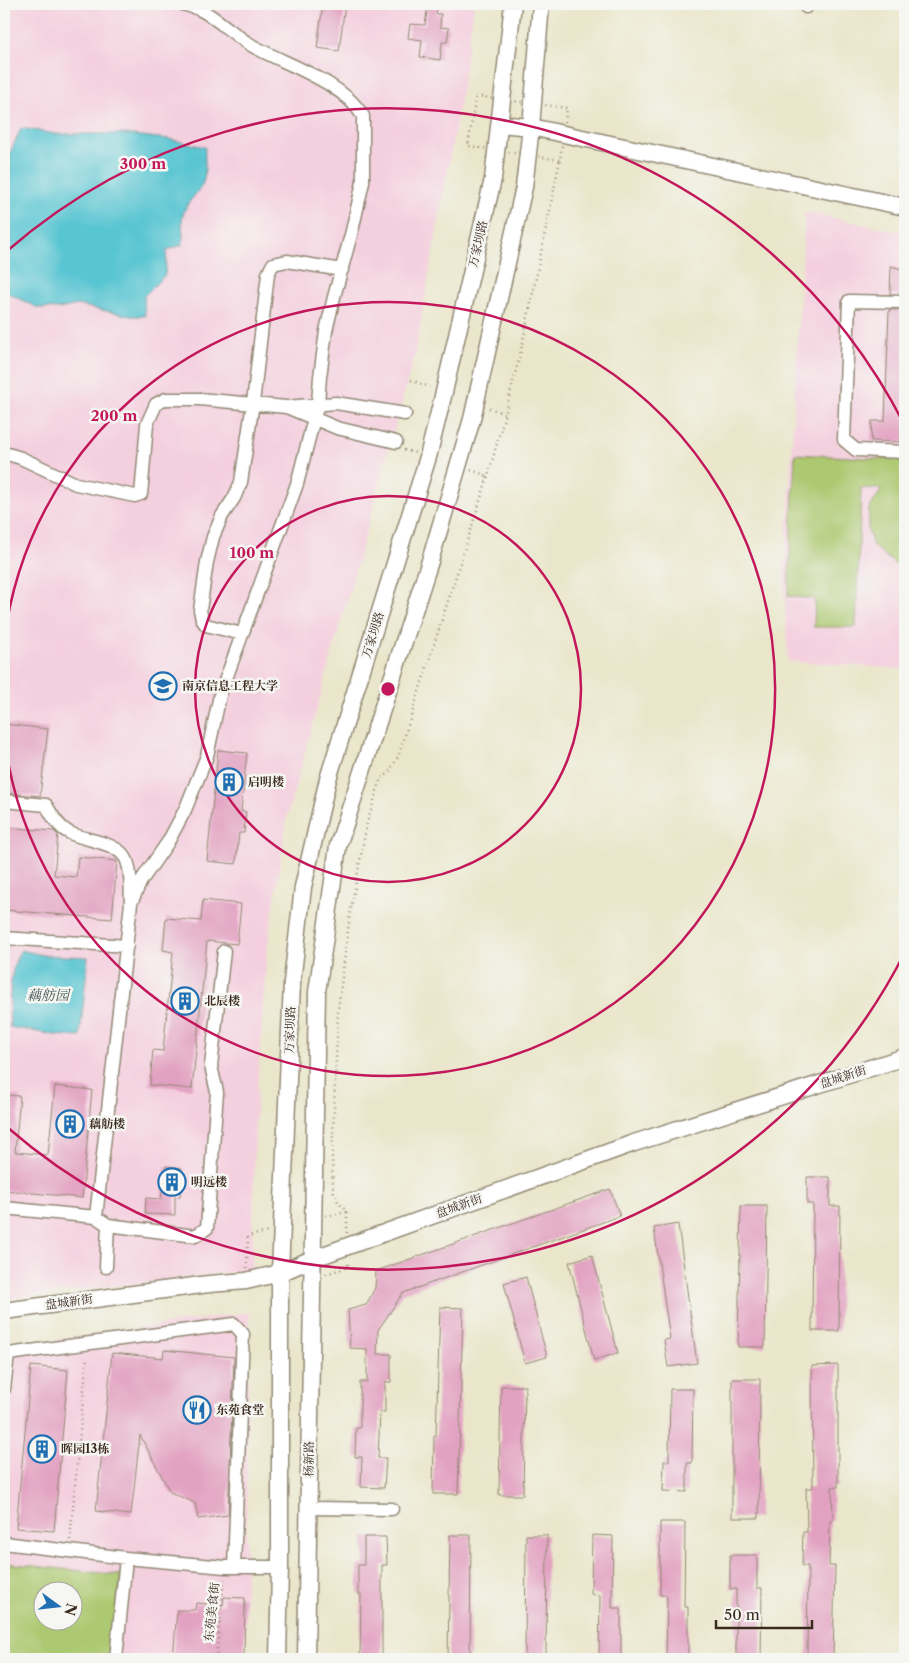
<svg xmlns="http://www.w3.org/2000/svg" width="909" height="1663" viewBox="0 0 909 1663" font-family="'Libre Caslon Text','Noto Serif SC',serif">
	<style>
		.built { fill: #f4cfde; fill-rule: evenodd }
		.green { fill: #acc86f; stroke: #747946; fill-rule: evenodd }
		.water { fill: #59c5d2; stroke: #4a7878 }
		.building { fill: #e2a1c1 }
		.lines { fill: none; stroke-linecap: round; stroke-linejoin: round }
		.minor-casing { stroke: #928874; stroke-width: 15 }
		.major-casing { stroke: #928874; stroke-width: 19 }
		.path { stroke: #928874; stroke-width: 2.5; stroke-dasharray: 1 4; stroke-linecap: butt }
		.minor { stroke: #fff; stroke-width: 12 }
		.major { stroke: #fff; stroke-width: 16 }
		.ring { fill: none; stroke: #c2185b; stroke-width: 2.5 }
		.labels { text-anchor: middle; stroke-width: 5; stroke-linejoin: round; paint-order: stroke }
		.street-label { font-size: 12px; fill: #3b2a1e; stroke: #f6f6f2 }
		.poi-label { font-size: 12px; font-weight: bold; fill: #3b2a1e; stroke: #f6f6f2; text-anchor: start }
		.water-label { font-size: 14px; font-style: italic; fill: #445854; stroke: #f6f6f2 }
		.centre { fill: #c2185b; stroke: #f6f6f2; stroke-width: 2.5 }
		.ring-label { font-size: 15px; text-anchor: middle; font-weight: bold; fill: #c2185b; stroke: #f6f6f2; stroke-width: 5; stroke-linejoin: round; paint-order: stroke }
	</style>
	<rect width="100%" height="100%" fill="#f6f6f2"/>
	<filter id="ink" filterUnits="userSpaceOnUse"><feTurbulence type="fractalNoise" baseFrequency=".02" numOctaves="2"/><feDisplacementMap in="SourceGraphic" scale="10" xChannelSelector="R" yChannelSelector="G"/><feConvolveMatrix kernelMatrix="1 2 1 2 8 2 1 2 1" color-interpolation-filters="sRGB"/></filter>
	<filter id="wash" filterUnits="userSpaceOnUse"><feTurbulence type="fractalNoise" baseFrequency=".0096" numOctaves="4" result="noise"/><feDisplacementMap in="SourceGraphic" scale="20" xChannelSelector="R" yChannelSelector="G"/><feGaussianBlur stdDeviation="1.12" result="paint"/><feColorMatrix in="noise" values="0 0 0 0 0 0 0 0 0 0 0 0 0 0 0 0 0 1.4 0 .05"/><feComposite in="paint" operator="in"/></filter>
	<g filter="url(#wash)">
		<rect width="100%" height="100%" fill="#eae6cb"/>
		<!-- built -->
		<path class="built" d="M4 4H474L462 88 415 354 287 817 267 951 255 1122 252 1270 4 1299Z
			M805 212 905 233V669L788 661 784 587Z
			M249 1312 245 1659H4V1348ZM42 1590H72V1620H42Z"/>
		<!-- green -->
		<path class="green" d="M795 454 905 460V568H900L873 546 868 529 869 509 882 489 861 488 856 627H814L815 599 788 596Z
			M4 1563 121 1575 112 1659H4ZM42 1590H72V1620H42Z"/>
		<!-- water -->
		<path class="water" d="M21 128 56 134H123L168 139 205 147C204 158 207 175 202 185 196 196 186 202 183 215 180 225 185 234 182 245L167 250 165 275 144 296 145 316H131L77 305 59 309 38 308 6 292 4 241 9 186 10 153Z
			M21 950 42 955 88 957 80 1037 55 1035 10 1027C10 1004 8 970 21 950Z"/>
		<g id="blocks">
			<!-- building -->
			<path class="building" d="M323 4H345L339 51 317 48Z
				M428 4H438L436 14H441L440 27 449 28 447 42H442L440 60 420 57 422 40 408 38 410 24 425 25Z
				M891 266 905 270V294H890Z
				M889 310H905V442L871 441 872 421H885Z
				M4 724 48 729 40 796 4 793Z
				M218 750 247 753 241 811 246 812 244 833H239L236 864 207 861Z
				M4 827 54 831 58 835 54 875 76 877 78 857 117 861 112 919 4 910Z
				M203 900 241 904 237 944 207 941 192 1089 150 1085 153 1050 163 1051 173 952 163 950 166 918 201 921Z
				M55 1086 92 1090 82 1198 4 1190V1095L20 1096 15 1152 48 1155Z
				M166 1166 182 1168 180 1196 175 1197V1215L145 1214 146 1198 161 1199Z
				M807 1177H830V1206H840L839 1331H812L813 1204H807Z
				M610 1189 620 1216 403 1293 378 1330 377 1354H391V1382H385V1412H380L378 1458H386L384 1488 361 1487 362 1457H355L356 1428H360V1382H367V1349L350 1348 348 1310 366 1305 375 1288 376 1271Z
				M741 1206H767L765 1347H738Z
				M678 1224 697 1363 668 1367 664 1340 670 1339 654 1228Z
				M592 1255 618 1353 594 1360 569 1262Z
				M526 1277 547 1357 525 1363 504 1283Z
				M440 1307 463 1308 458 1494H433L434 1436H436Z
				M164 1350 234 1357 228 1515 198 1519 195 1503 170 1492 140 1435 131 1515 96 1511 112 1353 163 1358Z
				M838 1365V1487H832L833 1521H830L829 1566H835L833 1659H807L808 1566H802L803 1532H807L806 1488H813L812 1366Z
				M31 1366 68 1370 54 1531 16 1528Z
				M732 1379H760L759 1518H732Z
				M501 1386H525L523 1495H499Z
				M670 1389H693L692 1463H687V1492L663 1491 664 1461H669Z
				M660 1522H685L684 1607H688V1659H666L667 1595H660Z
				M450 1535H471L470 1659H448Z
				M526 1535H547L546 1659H525Z
				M592 1535 613 1536 612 1608H621V1659H599L600 1595 591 1594Z
				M364 1537H386L387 1565H382V1659H360L361 1594H358V1565H364Z
				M730 1555H757V1588H762L761 1659H736V1589H730Z
				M224 1597 245 1598 244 1659H173L177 1610H195L196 1603 223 1605Z"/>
		</g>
	</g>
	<g filter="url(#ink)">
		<use href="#blocks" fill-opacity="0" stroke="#928874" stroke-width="1"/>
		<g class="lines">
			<!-- minor casing -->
			<g class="minor-casing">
				<path id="minor" d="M806 7V4
					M904 302 849 301 844 440 856 450 905 452
					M289 408 337 428 396 442
					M4 453 21 458 76 484 135 496 141 494 142 484 147 424 156 404 166 399H199L286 407 336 403 405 414
					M242 634 206 625 202 619 200 610 207 562 213 537 222 516 234 498 241 482 253 403 268 274 273 264 287 261 342 270
					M4 801 46 805C52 815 58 827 68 832 84 841 119 841 127 861 132 873 130 890 131 903L96 1217 108 1225 106 1267
					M131 903 141 881 168 842 185 810 207 756 220 695 297 484 318 403 320 377 326 331 334 297 352 231 363 182V116C342 81 286 65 251 45 234 35 218 19 201 10 195 7 188 6 183 4
					M4 938 127 946
					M4 1208 96 1217
					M108 1225 195 1236 207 1228 217 1092 211 1066 224 951
					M4 1354H8L4 1389
					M8 1354 234 1324 243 1334 234 1567
					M308 1508 392 1509
					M4 1543 126 1558 225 1567H280
					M116 1659 126 1558"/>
			</g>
			<!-- major casing -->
			<g class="major-casing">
				<path id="major" d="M500 124 531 127 905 207
					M4 1311 209 1284 246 1281 280 1273 312 1259 634 1143 905 1057
					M278 1659 280 1567V1273L292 982 303 887 328 779 428 457 444 392 493 179 513 4
					M306 1659 317 992 338 846 430 561 472 419 524 187 531 127 541 4"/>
			</g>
			<!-- path -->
			<path class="path" d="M476 96 567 108 560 160 468 146Z
				M411 380 430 387
				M489 408 505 414 522 346 560 160
				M404 450 416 453
				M471 470 488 476 505 414
				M326 1216 347 1212
				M347 1233V1212L338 1202 333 1190 332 1158 338 1010 350 914 367 823 381 778 388 774 398 757 488 476
				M247 1268 248 1236 268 1232
				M326 1274 348 1267V1261
				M70 1540 87 1356
				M216 1659 224 1579"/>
			<!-- minor -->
			<use href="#minor" class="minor"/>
			<!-- major -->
			<use href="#major" class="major"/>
		</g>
	</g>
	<!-- distance rings -->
	<g class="ring">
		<circle cx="388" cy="689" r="193"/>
		<path d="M4 642A387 387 0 1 1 4 736"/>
		<path d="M905 952A580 580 0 0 1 7 1127M7 251A580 580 0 0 1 905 426"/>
	</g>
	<!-- icons -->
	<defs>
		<g id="university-ring" transform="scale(1.4375)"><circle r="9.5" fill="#f6f6f2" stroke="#1f6fb2" stroke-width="1.5"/><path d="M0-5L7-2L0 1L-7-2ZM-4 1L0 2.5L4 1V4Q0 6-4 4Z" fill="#1f6fb2"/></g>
		<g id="building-ring" transform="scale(1.4375)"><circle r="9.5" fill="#f6f6f2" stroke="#1f6fb2" stroke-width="1.5"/><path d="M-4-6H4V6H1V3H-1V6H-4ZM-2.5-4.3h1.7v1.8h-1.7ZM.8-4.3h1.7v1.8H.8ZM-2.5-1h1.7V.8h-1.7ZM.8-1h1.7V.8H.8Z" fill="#1f6fb2"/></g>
		<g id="restaurant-ring" transform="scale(1.4375)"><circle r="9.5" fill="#f6f6f2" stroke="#1f6fb2" stroke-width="1.5"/><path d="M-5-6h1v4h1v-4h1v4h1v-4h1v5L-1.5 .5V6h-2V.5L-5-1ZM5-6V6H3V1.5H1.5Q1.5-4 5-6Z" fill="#1f6fb2"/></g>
	</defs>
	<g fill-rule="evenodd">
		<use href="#university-ring" x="163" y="686"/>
		<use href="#building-ring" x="229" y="782"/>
		<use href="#building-ring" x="185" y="1001"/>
		<use href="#building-ring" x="70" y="1124"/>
		<use href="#building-ring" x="172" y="1182"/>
		<use href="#restaurant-ring" x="197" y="1410"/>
		<use href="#building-ring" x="42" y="1449"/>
	</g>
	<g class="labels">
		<!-- street labels -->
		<g class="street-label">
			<text transform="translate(478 244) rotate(-77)" y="4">万家坝路</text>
			<text transform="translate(373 635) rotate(-73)" y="4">万家坝路</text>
			<text transform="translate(290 1030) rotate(-88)" y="4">万家坝路</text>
			<text transform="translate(843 1077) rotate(-18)" y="4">盘城新街</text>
			<text transform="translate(459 1206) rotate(-20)" y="4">盘城新街</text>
			<text transform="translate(69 1302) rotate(-8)" y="4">盘城新街</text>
			<text transform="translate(309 1459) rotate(-89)" y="4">杨新路</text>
			<text transform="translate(212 1612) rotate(-84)" y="4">东苑美食街</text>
		</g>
		<!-- poi labels -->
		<g class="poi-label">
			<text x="182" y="690">南京信息工程大学</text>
			<text x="248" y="786">启明楼</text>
			<text x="204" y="1005">北辰楼</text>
			<text x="89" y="1128">藕舫楼</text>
			<text x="191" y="1186">明远楼</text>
			<text x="216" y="1414">东苑食堂</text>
			<text x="61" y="1453">晖园13栋</text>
		</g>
		<!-- water labels -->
		<g class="water-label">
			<text x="48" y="1000">藕舫园</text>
		</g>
	</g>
	<circle cx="388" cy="689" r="8" class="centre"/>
	<g class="ring-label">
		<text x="143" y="169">300 m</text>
		<text x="114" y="421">200 m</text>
		<text x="252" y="558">100 m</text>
	</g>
	<!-- margin -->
	<rect width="909" height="1663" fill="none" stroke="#f6f6f2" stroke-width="20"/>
	<!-- north arrow -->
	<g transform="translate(58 1606) rotate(105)"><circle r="24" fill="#f6f6f2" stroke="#aba49d"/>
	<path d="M0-4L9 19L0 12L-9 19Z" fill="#1f6fb2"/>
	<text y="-8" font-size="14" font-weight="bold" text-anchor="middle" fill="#3b2a1e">N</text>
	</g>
	<!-- scale -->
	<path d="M716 1620v8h96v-8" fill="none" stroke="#3b2a1e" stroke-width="2.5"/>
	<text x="724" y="1620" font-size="15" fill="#3b2a1e" stroke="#f6f6f2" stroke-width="4" paint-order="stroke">50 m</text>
</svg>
